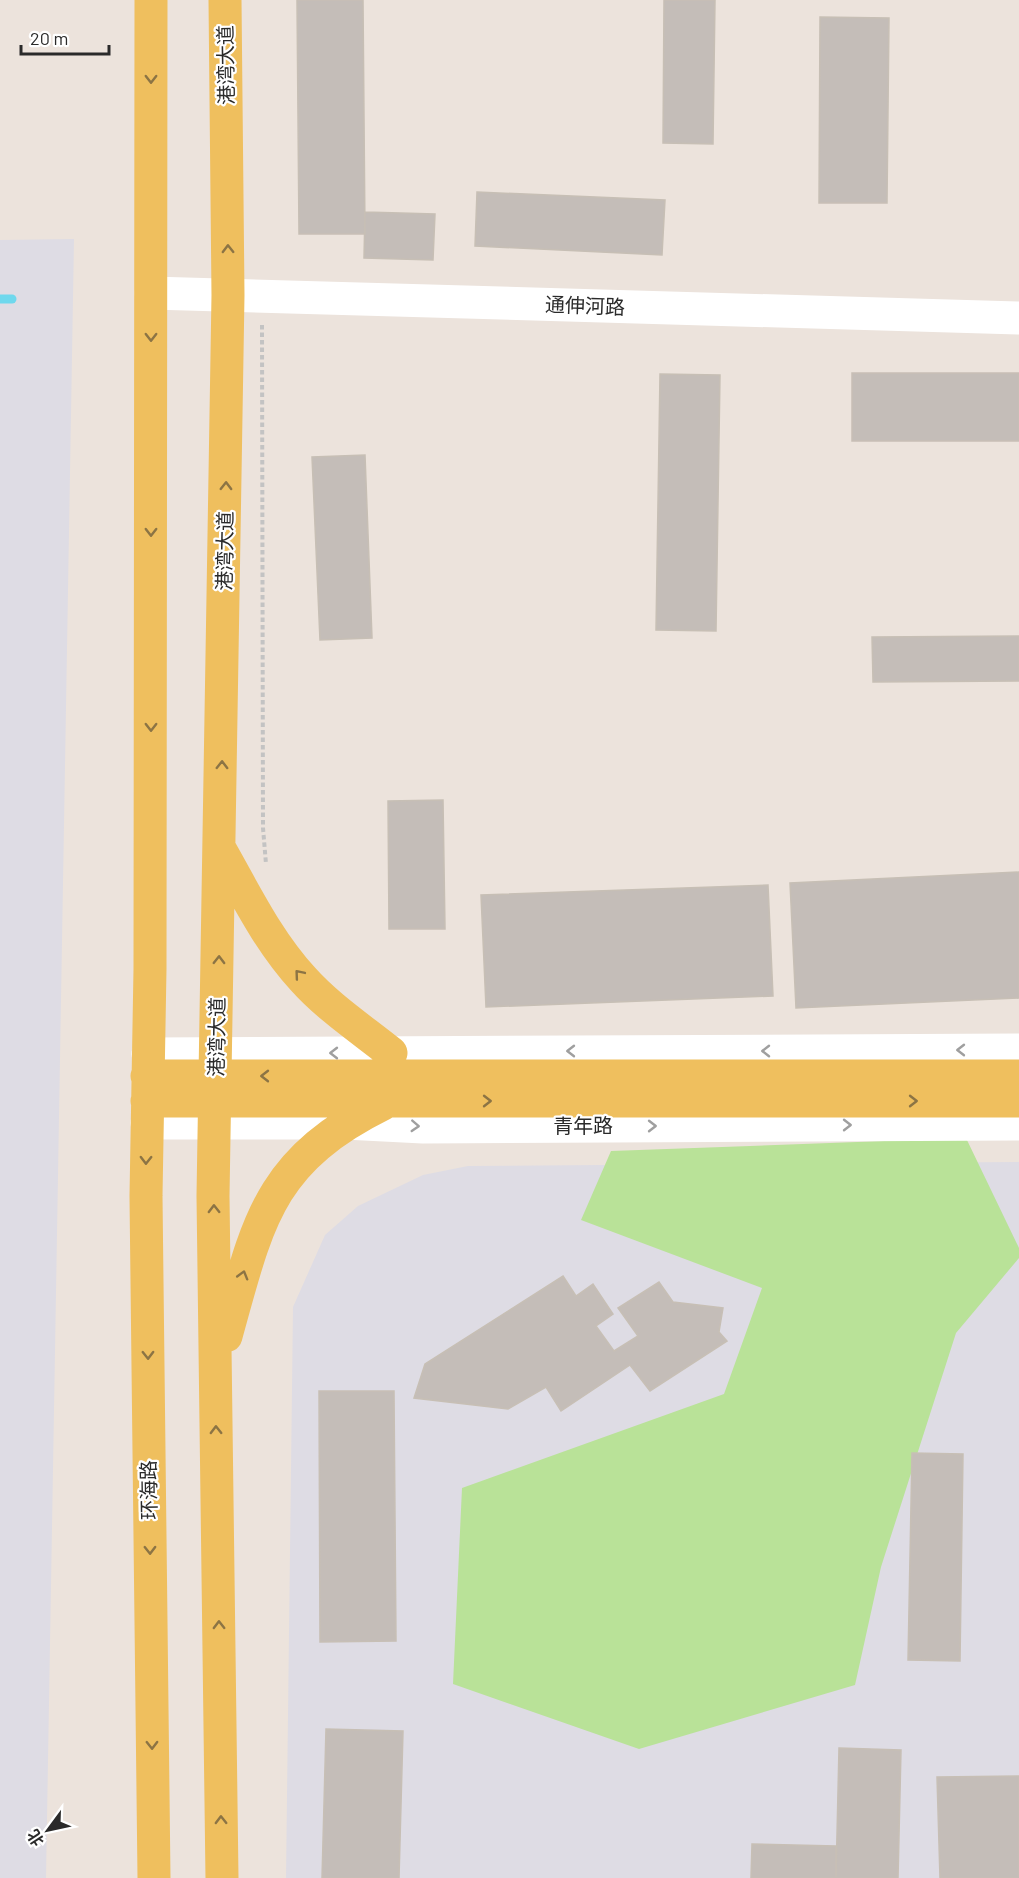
<svg xmlns="http://www.w3.org/2000/svg" width="1019" height="1878" viewBox="0 0 1019 1878" font-family="Barlow,'Noto Sans SC',sans-serif">
	<style>
		.industrial { fill: #dedce4 }
		.green { fill: #b9e298 }
		.lines { fill: none; stroke-linecap: round; stroke-linejoin: round }
		.stream { stroke: #6fd8ed; stroke-width: 9 }
		.building { fill: #c4bdb8; stroke: #c7bfb5; stroke-width: 1.5 }
		.path { stroke: #c3c3c3; stroke-width: 4; stroke-dasharray: 4.5 3; stroke-linecap: butt }
		.minor { stroke: #fff; stroke-width: 33 }
		.major { stroke: #efbf5e; stroke-width: 33 }
		.oneway { stroke: #8c7444 }
		.oneway2 { stroke: #9f9f9f }
		.labels { text-anchor: middle; stroke-width: 4.5; stroke-linejoin: round; paint-order: stroke }
		.street-label { font-size: 20px; fill: #2a2a2a; stroke: #fff }
	</style>
	<rect width="100%" height="100%" fill="#ece3dc"/>
	<!-- industrial -->
	<path class="industrial" d="M74 239 46 1878H0V240Z
		M1019 1162V1878H286L293 1307 325 1235 358 1206 423 1175 468 1166Z"/>
	<!-- green -->
	<path class="green" d="M966 1138 1019 1248V1258L956 1333 881 1567 855 1685 639 1749 453 1684 462 1488 724 1394 762 1288 581 1220 611 1151Z"/>
	<g class="lines">
		<!-- stream -->
		<path class="stream" d="M0 299H12"/>
	</g>
	<!-- building -->
	<path class="building" d="M297 0H363L365 234H299Z
		M664 0H715L713 144 663 143Z
		M820 17 889 18 887 203H819Z
		M477 192 665 200 662 255 475 246Z
		M365 212 435 214 433 260 364 258Z
		M852 373H1019V441H852Z
		M660 374 720 375 716 631 656 630Z
		M365 455 372 638 320 640 312 457Z
		M1019 636V681L873 682 872 637Z
		M443 800 445 929H389L388 801Z
		M1019 872V998L796 1008 790 883Z
		M768 885 773 996 486 1007 481 895Z
		M563 1276 576 1296 593 1284 613 1314 596 1326 614 1351 638 1336 618 1308 659 1282 673 1302 723 1308 719 1332 727 1341 650 1391 630 1365 561 1411 546 1387 508 1409 414 1398 425 1364Z
		M319 1391H394L396 1641 320 1642Z
		M912 1453 963 1454 960 1661 908 1660Z
		M326 1729 403 1731 399 1878H322Z
		M839 1748 901 1750 898 1878H836Z
		M1019 1776V1878H940L937 1777Z
		M752 1844 836 1846V1878H751Z"/>
	<g class="lines">
		<!-- path -->
		<path class="path" d="M262 325 263 828 266 864"/>
		<!-- minor -->
		<path class="minor" d="M151 293 1019 318
			M148 1054 1019 1050
			M147 1123H345L423 1127 1019 1124"/>
		<!-- major -->
		<path class="major" d="M151 0 150 969 146 1196 154 1878
			M221 851C246 895 268 941 303 979 328 1007 361 1029 391 1053
			M147 1076H1019
			M147 1101H1019
			M226 1336C258 1221 268 1161 383 1104
			M222 1878 213 1196 228 295 225 0"/>
	</g>
	<!-- one-way arrows -->
	<defs><path id="oneway-chevron" d="M-2-3.5L2.5 0L-2 3.5" fill="none" stroke-width="1.6" stroke-linecap="round" stroke-linejoin="round" transform="scale(1.5)"/></defs>
	<g class="oneway">
		<use href="#oneway-chevron" transform="translate(151 79) rotate(90)"/>
		<use href="#oneway-chevron" transform="translate(228 249) rotate(-91)"/>
		<use href="#oneway-chevron" transform="translate(151 337) rotate(90)"/>
		<use href="#oneway-chevron" transform="translate(226 486) rotate(-89)"/>
		<use href="#oneway-chevron" transform="translate(151 532) rotate(90)"/>
		<use href="#oneway-chevron" transform="translate(151 727) rotate(90)"/>
		<use href="#oneway-chevron" transform="translate(222 765) rotate(-89)"/>
		<use href="#oneway-chevron" transform="translate(219 960) rotate(-89)"/>
		<use href="#oneway-chevron" transform="translate(299 974) rotate(-130)"/>
		<use href="#oneway-chevron" transform="translate(265 1076) rotate(180)"/>
		<use href="#oneway-chevron" transform="translate(487 1101)"/>
		<use href="#oneway-chevron" transform="translate(913 1101)"/>
		<use href="#oneway-chevron" transform="translate(146 1160) rotate(91)"/>
		<use href="#oneway-chevron" transform="translate(214 1209) rotate(-91)"/>
		<use href="#oneway-chevron" transform="translate(243 1275) rotate(-74)"/>
		<use href="#oneway-chevron" transform="translate(148 1355) rotate(89)"/>
		<use href="#oneway-chevron" transform="translate(216 1430) rotate(-91)"/>
		<use href="#oneway-chevron" transform="translate(150 1550) rotate(89)"/>
		<use href="#oneway-chevron" transform="translate(219 1625) rotate(-91)"/>
		<use href="#oneway-chevron" transform="translate(152 1745) rotate(89)"/>
		<use href="#oneway-chevron" transform="translate(221 1820) rotate(-91)"/>
	</g>
	<g class="oneway2">
		<use href="#oneway-chevron" transform="translate(961 1050) rotate(180)"/>
		<use href="#oneway-chevron" transform="translate(571 1051) rotate(180)"/>
		<use href="#oneway-chevron" transform="translate(766 1051) rotate(180)"/>
		<use href="#oneway-chevron" transform="translate(334 1053) rotate(180)"/>
		<use href="#oneway-chevron" transform="translate(847 1125)"/>
		<use href="#oneway-chevron" transform="translate(415 1126) rotate(3)"/>
		<use href="#oneway-chevron" transform="translate(652 1126)"/>
	</g>
	<g class="labels">
		<!-- street labels -->
		<g class="street-label">
			<text transform="translate(226 65) rotate(-91)" y="7">港湾大道</text>
			<text transform="translate(585 306) rotate(2)" y="7">通伸河路</text>
			<text transform="translate(225 551) rotate(-89)" y="7">港湾大道</text>
			<text transform="translate(217 1037) rotate(-89)" y="7">港湾大道</text>
			<text x="583" y="1133">青年路</text>
			<text transform="translate(149 1490) rotate(-91)" y="7">环海路</text>
		</g>
	</g>
	<!-- north arrow -->
	<g transform="translate(48 1830) rotate(237)" stroke="#ffffff" stroke-width="4.5" paint-order="stroke">
	<path d="M0-4.5L10 22L0 15L-10 22Z" fill="#2a2a2a"/>
	<text y="-9" font-size="16" font-weight="bold" text-anchor="middle" fill="#2a2a2a">北</text>
	</g>
	<!-- scale -->
	<path d="M21 45v9h88v-9" fill="none" stroke="#2a2a2a" stroke-width="3"/>
	<text x="30" y="45" font-size="18" fill="#2a2a2a" stroke="#ffffff" stroke-width="4.5" paint-order="stroke">20 m</text>
</svg>
